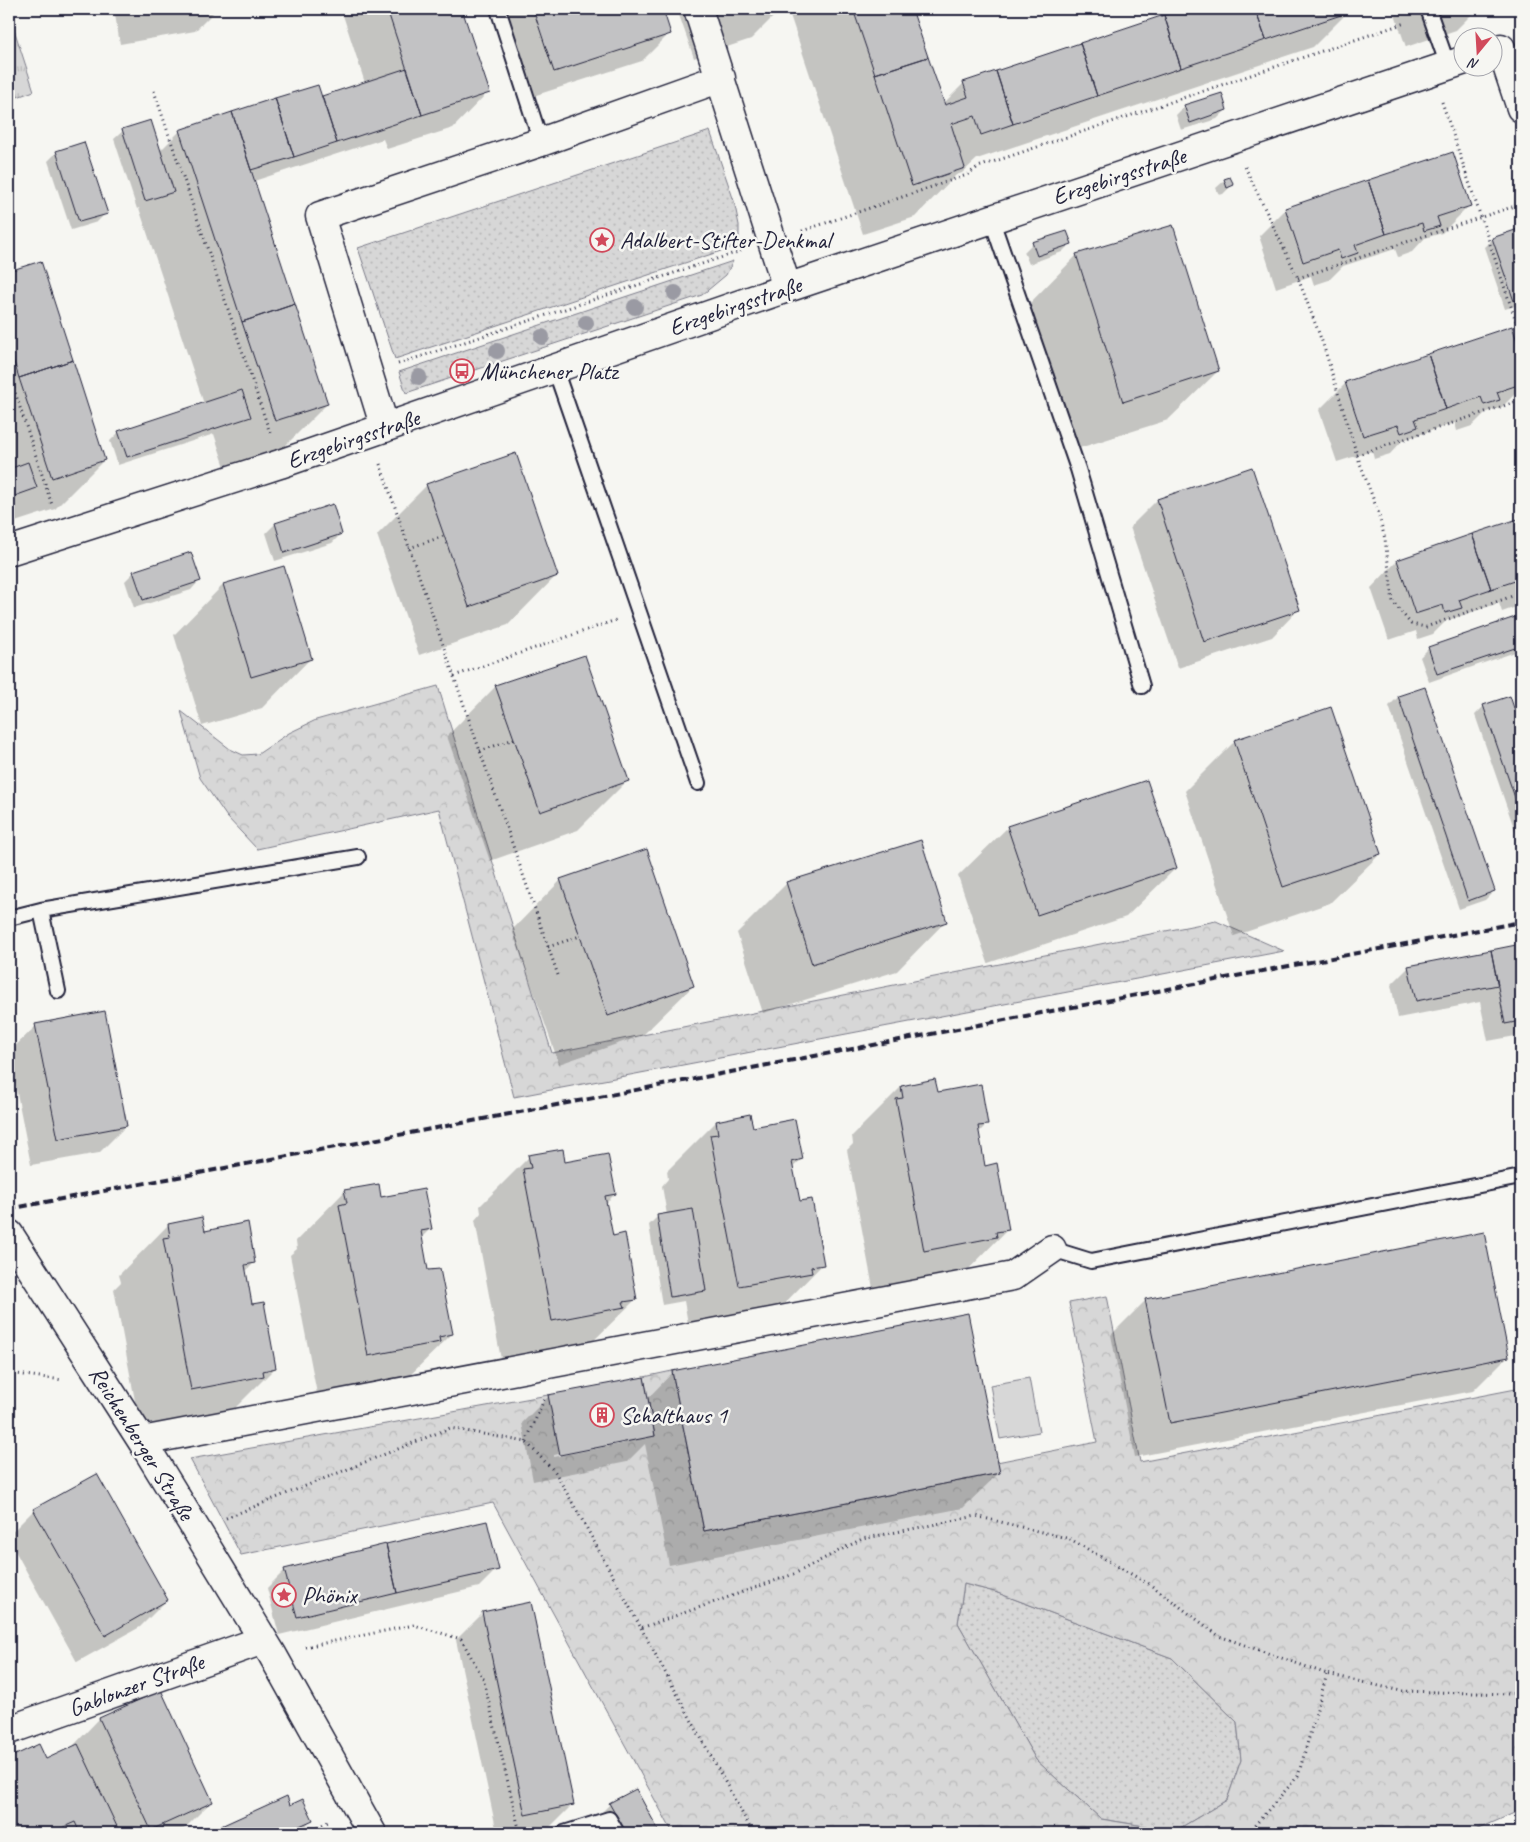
<svg xmlns="http://www.w3.org/2000/svg" width="1530" height="1842" viewBox="0 0 1530 1842" font-family="Caveat,sans-serif">
	<style>
		.grass { fill: url(#grass-dots); stroke: #7c7c89 }
		.forest { fill: url(#forest-crowns); stroke: #7c7c89; fill-rule: evenodd }
		.park { fill: url(#park-tufts); stroke: #7c7c89 }
		.pitch { fill: #d7d7d7; stroke: #7c7c89 }
		.shadow { fill: #0003; fill-rule: evenodd }
		.building { fill: #c2c2c4; stroke: #22223b }
		.lines { fill: none; stroke-linecap: round; stroke-linejoin: round }
		.lane-casing { stroke: #22223b; stroke-width: 18 }
		.street-casing { stroke: #22223b; stroke-width: 31 }
		.path { stroke: #22223b; stroke-width: 3; stroke-dasharray: 1 4; stroke-linecap: butt }
		.lane { stroke: #f6f6f2; stroke-width: 14 }
		.street { stroke: #f6f6f2; stroke-width: 28 }
		.rail { stroke: #22223b; stroke-width: 4; stroke-dasharray: 8 4; stroke-linecap: butt }
		.tree { fill: #9a9aa3 }
		.labels { text-anchor: middle; stroke-width: 5; stroke-linejoin: round; paint-order: stroke }
		.street-label { font-size: 24px; fill: #22223b; stroke: #f6f6f2 }
		.poi-label { font-size: 24px; fill: #22223b; stroke: #f6f6f2; text-anchor: start }
	</style>
	<defs>
		<pattern id="grass-dots" width="8" height="8" patternUnits="userSpaceOnUse" patternTransform="scale(1.25)"><rect width="8" height="8" fill="#d7d7d7"/><path d="M2 2h.1M6 6h.1" fill="none" stroke="#b8b8b9" stroke-width="1.8" stroke-linecap="round"/></pattern>
		<pattern id="forest-crowns" width="20" height="18" patternUnits="userSpaceOnUse" patternTransform="scale(1.25)"><rect width="20" height="18" fill="#d7d7d7"/><path d="M2 6a3 3 0 1 1 6 0M12 15a3 3 0 1 1 6 0" fill="none" stroke="#b8b8b9"/></pattern>
		<pattern id="park-tufts" width="24" height="20" patternUnits="userSpaceOnUse" patternTransform="scale(1.25)"><rect width="24" height="20" fill="#d7d7d7"/><path d="M3 7l-1-3M5 7V3M7 7l1-3M15 17l-1-3M17 17v-4M19 17l1-3" fill="none" stroke="#b8b8b9"/></pattern>
	</defs>
	<rect width="100%" height="100%" fill="#f6f6f2"/>
	<filter id="ink" filterUnits="userSpaceOnUse"><feTurbulence type="fractalNoise" baseFrequency=".02" numOctaves="2"/><feDisplacementMap in="SourceGraphic" scale="10" xChannelSelector="R" yChannelSelector="G"/><feConvolveMatrix kernelMatrix="1 2 1 2 8 2 1 2 1" color-interpolation-filters="sRGB"/></filter>
	<g filter="url(#ink)">
		<!-- grass -->
		<path class="grass" d="M710 131 734 201 739 225V245L395 359 358 248Z
			M733 261 726 275 702 295 406 393 399 372Z
			M964 1584 995 1592 1172 1658 1237 1722 1241 1760 1227 1800 1175 1831 1101 1819 1036 1760 958 1623Z"/>
		<!-- forest -->
		<path class="forest" d="M438 686 552 1053 1216 921 1284 951 514 1097 439 809 257 849 227 817 200 778 181 711 230 749 243 755 258 754 289 733 316 720Z
			M1107 1296 1140 1462 1521 1388V1810L1469 1833H673L493 1503 241 1555 190 1459 548 1395 655 1436 644 1377 672 1371 704 1531 1000 1473 997 1462 1097 1442 1069 1303ZM964 1584 995 1592 1172 1658 1237 1722 1241 1760 1227 1800 1175 1831 1101 1819 1036 1760 958 1623Z"/>
		<!-- park -->
		<path class="park" d="M9 14 34 91 9 100Z"/>
		<!-- pitch -->
		<path class="pitch" d="M1029 1378 1039 1432 1000 1439 990 1385Z"/>
		<!-- shadow -->
		<path class="shadow" d="M114 9H217L195 31 120 44Z
			M341 9H461L488 92 453 128 387 149 383 139 254 181 327 404 278 453 226 470 214 434 118 465 110 441 119 432 204 404 139 208 137 209 114 139 123 131 160 151 180 131 321 98 365 83Z
			M498 9H661L669 34 642 61 527 98Z
			M677 9H781L751 39 694 58Z
			M795 9H911L943 104 964 83 1189 9H1347L1348 12 1313 47 977 159 962 173 956 175 915 217 863 234 790 15Z
			M1393 9H1477L1456 30 1406 47Z
			M1185 106 1226 110 1217 119 1181 130 1176 115Z
			M57 152 106 213 97 222 71 230 48 161Z
			M1225 180 1232 185 1223 194 1219 195 1216 188Z
			M1469 206 1442 233 1425 238 1412 252 1398 257 1395 249 1343 266 1329 280 1314 285 1311 276 1276 288 1259 236 1286 209Z
			M1521 229V304L1505 309 1484 247 1493 239Z
			M1033 243 1070 244 1062 252 1029 264 1024 252Z
			M1077 255 1218 371 1168 420 1073 450 1028 305Z
			M40 262 104 460 55 509 9 524V272Z
			M1512 328 1521 356V388L1502 407 1485 413 1472 426 1457 431 1455 423 1403 440 1390 454 1374 459 1372 451 1337 462 1319 410 1346 383Z
			M1251 469 1298 610 1272 637 1178 668 1130 527 1157 500Z
			M427 485 557 575 508 625 419 655 377 535Z
			M332 506 341 534 332 543 275 561 266 533 275 524Z
			M1521 519V601L1516 607 1502 612 1499 603 1446 621 1433 634 1418 639 1416 631 1389 640 1371 588 1397 561Z
			M134 572 199 581 191 590 134 608 125 581Z
			M223 585 311 658 262 708 202 726 174 635Z
			M1521 617V650L1429 682 1420 657 1429 648Z
			M496 686 627 781 578 830 490 861 447 736Z
			M1424 689 1494 891 1485 900 1459 909 1389 706 1398 697Z
			M1509 697 1521 733V848L1475 715 1484 706Z
			M1330 709 1380 854 1330 903 1234 936 1185 791 1234 742Z
			M1008 827 1176 868 1126 917 988 963 958 876Z
			M561 880 693 986 643 1035 559 1064 512 930Z
			M787 883 946 921 897 971 763 1013 737 933Z
			M1521 945V1035L1488 1041 1480 1002 1398 1018 1391 985 1409 967Z
			M36 1026 126 1126 99 1153 31 1165 9 1052Z
			M901 1087 937 1093 987 1124 978 1133 984 1167 1008 1229 959 1279 875 1299 847 1150 853 1144 852 1136Z
			M716 1122 752 1128 802 1159 792 1168 799 1203 823 1264 774 1314 690 1335 684 1301 662 1305 649 1225 658 1216 667 1215 662 1186 668 1179 667 1171Z
			M529 1157 564 1163 615 1194 606 1203 612 1237 636 1299 586 1348 503 1370 475 1220 481 1213 480 1206Z
			M345 1191 380 1198 430 1229 421 1238 427 1272 452 1334 402 1383 319 1404 290 1255 297 1249 296 1241Z
			M168 1225 204 1232 254 1263 245 1272 251 1306 275 1368 226 1417 142 1438 114 1289 121 1282 119 1275Z
			M1146 1300 1508 1356 1473 1391 1135 1457 1111 1335Z
			M673 1372 999 1473 963 1508 669 1565 645 1444 627 1462 533 1481 522 1423 549 1396 647 1399ZM625 1441V1443L554 1457V1455Z
			M34 1510 167 1600 140 1627 77 1662 9 1540V1535Z
			M497 1569 479 1587 279 1635 267 1588 285 1570Z
			M483 1613 572 1805 546 1831 537 1833H497L456 1640Z
			M161 1691 211 1802 184 1829 174 1833H9V1759L39 1745 45 1761 73 1748V1746L99 1719Z
			M635 1791 658 1833H612L601 1813 610 1804Z
			M290 1807 311 1820 303 1829 293 1833H215L220 1828Z"/>
		<!-- building -->
		<path class="building" d="M387 9H462L490 93 422 115Z
			M533 9H663L671 34 554 72Z
			M853 9H912L928 57 875 74Z
			M1184 9H1255L1266 40 1181 68 1164 15Z
			M1255 9H1348L1350 12 1266 40Z
			M1164 15 1181 68 1097 96 1080 43Z
			M1080 43 1097 96 1013 124 996 71Z
			M928 57 945 105 968 97 963 82 996 71 1013 124 981 135 975 116 951 124 965 168 912 186 875 74Z
			M407 68 422 115 337 143 322 96Z
			M318 85 337 143 294 157 275 98Z
			M1222 93 1227 110 1190 123 1184 105Z
			M275 98 294 157 251 170 232 112Z
			M232 112 295 304 242 322 179 130Z
			M151 120 174 192 145 201 122 129Z
			M84 142 108 214 79 222 56 151Z
			M1453 152 1471 206 1437 217 1440 226 1424 231 1422 223 1386 234 1368 180Z
			M1230 177 1234 185 1227 188 1224 179Z
			M1368 180 1386 234 1355 245 1358 253 1341 259 1338 250 1303 262 1285 208Z
			M1173 225 1219 371 1123 402 1076 254Z
			M1521 228V299L1514 301 1492 238Z
			M1067 231 1072 244 1037 256 1032 242Z
			M41 261 73 360 19 378 9 346V271Z
			M295 304 328 404 275 421 242 322Z
			M1512 326 1521 353V384L1497 392 1500 400 1484 405 1481 397 1446 409 1428 354Z
			M1428 354 1446 409 1415 419 1418 427 1401 433 1398 425 1363 436 1345 382Z
			M73 360 105 460 52 478 19 378Z
			M242 390 251 417 127 457 118 431Z
			M516 453 558 576 469 607 426 484Z
			M28 462 37 488 9 498V469Z
			M1252 467 1300 610 1204 642 1157 499Z
			M333 504 342 534 284 553 275 523Z
			M1521 518V579L1491 589 1472 534Z
			M1472 534 1491 589 1459 600 1462 608 1445 613 1443 605 1415 614 1397 560Z
			M191 552 201 581 143 600 133 571Z
			M284 566 312 659 251 677 223 584Z
			M1521 615V646L1437 674 1428 647Z
			M585 655 629 781 540 812 495 685Z
			M1425 687 1495 891 1468 901 1398 696Z
			M1510 696 1521 729V815L1483 705Z
			M1331 707 1381 854 1283 887 1234 740Z
			M1147 780 1177 868 1037 915 1007 826Z
			M921 840 947 922 812 964 786 882Z
			M647 849 694 986 608 1016 560 879Z
			M1521 944V1021L1505 1024 1491 950Z
			M1491 950 1498 985 1416 1001 1408 966Z
			M105 1011 127 1126 58 1139 35 1024Z
			M935 1079 938 1092 981 1084 988 1125 978 1126 985 1166 997 1163 1009 1230 996 1232 997 1237 924 1251 896 1099 903 1098 901 1086Z
			M750 1114 753 1127 795 1119 803 1159 792 1162 800 1201 812 1199 824 1265 811 1267 812 1273 739 1286 710 1135 718 1134 716 1121Z
			M563 1149 565 1162 608 1154 616 1194 605 1196 613 1236 625 1233 637 1300 623 1302 625 1307 552 1321 523 1169 531 1168 528 1155Z
			M379 1184 381 1197 424 1189 432 1229 421 1231 428 1270 440 1269 453 1334 439 1337 440 1342 368 1356 339 1205 347 1203 344 1190Z
			M693 1209 706 1291 670 1297 657 1215Z
			M202 1217 205 1231 248 1222 255 1263 245 1265 252 1304 264 1302 276 1368 263 1371 264 1376 191 1390 163 1238 170 1237 168 1224Z
			M1484 1232 1509 1357 1170 1423 1145 1299Z
			M968 1313 1000 1473 704 1531 672 1371Z
			M644 1377 655 1436 560 1455 548 1395Z
			M97 1474 168 1600 105 1636 33 1509Z
			M487 1521 499 1570 397 1593 386 1544Z
			M386 1544 397 1593 297 1617 284 1569Z
			M531 1602 574 1805 525 1815 482 1612Z
			M161 1690 213 1802 151 1830 99 1718Z
			M39 1744 46 1759 78 1744 120 1833H80L75 1822 59 1829 61 1833H9V1758Z
			M636 1789 660 1833H626L609 1803Z
			M287 1796 290 1805 303 1799 313 1820 284 1833H222L219 1827Z"/>
		<g class="lines">
			<!-- lane casing -->
			<g class="lane-casing">
				<path id="lane" d="M498 9 541 142
					M1428 9 1448 66
					M991 218 1078 469 1142 686
					M555 369 698 783
					M41 910 58 991
					M9 918 41 910 358 857
					M1052 1249 1091 1261 1521 1177
					M564 1833 609 1819 617 1833"/>
			</g>
			<!-- street casing -->
			<g class="street-casing">
				<path id="street" d="M698 9 787 288
					M1501 48 1521 108
					M385 428 320 216 541 142 721 78
					M9 551 280 464 787 288 1462 61
					M9 1234 142 1441 272 1654 372 1833
					M142 1441 1013 1276 1052 1249
					M9 1730 263 1640"/>
			</g>
			<!-- path -->
			<path class="path" d="M154 91 270 433
				M1442 102 1521 336
				M1245 167 1298 278 1323 344 1357 455 1378 512 1385 539 1393 602 1411 624 1426 627 1521 593
				M802 231 967 175 978 167 1405 23
				M1298 278 1521 204
				M398 364 741 251
				M9 374 52 505
				M1357 455 1521 400
				M380 464 559 978
				M409 548 444 536
				M454 676 616 620
				M480 751 514 739
				M548 947 580 936
				M9 1373 63 1380
				M526 1442 545 1397
				M226 1518 450 1428 526 1442 555 1472 585 1525 641 1628 794 1574 862 1539 976 1516 1070 1539 1152 1586 1219 1636 1327 1674 1401 1691 1510 1694 1521 1692
				M641 1628 753 1833
				M305 1647 414 1625 461 1639 483 1678 520 1833
				M304 1833 328 1822
				M1248 1833 1298 1776 1327 1674"/>
			<!-- lane -->
			<use href="#lane" class="lane"/>
			<!-- street -->
			<use href="#street" class="street"/>
			<!-- rail -->
			<path class="rail" d="M9 1209 1521 922"/>
		</g>
		<!-- trees -->
		<g class="tree">
			<circle cx="675" cy="293" r="8"/>
			<circle cx="635" cy="307" r="8"/>
			<circle cx="586" cy="323" r="8"/>
			<circle cx="542" cy="337" r="8"/>
			<circle cx="497" cy="351" r="8"/>
			<circle cx="419" cy="377" r="8"/>
		</g>
	</g>
	<!-- icons -->
	<defs>
		<g id="sight-ring" transform="scale(1.25)"><circle r="9.5" fill="#f6f6f2" stroke="#d1495b" stroke-width="1.5"/><path d="M0-6L1.8-2.2L6-1.7L2.9 1.2L3.7 5.4L0 3.3L-3.7 5.4L-2.9 1.2L-6-1.7L-1.8-2.2Z" fill="#d1495b"/></g>
		<g id="bus-ring" transform="scale(1.25)"><circle r="9.5" fill="#f6f6f2" stroke="#d1495b" stroke-width="1.5"/><path d="M-5-6H5V4H4V6H2V4H-2V6H-4V4H-5ZM-3.5-4V0h7V-4ZM-3.5 1.2v1.5H-2V1.2ZM2 1.2v1.5H3.5V1.2Z" fill="#d1495b"/></g>
		<g id="building-ring" transform="scale(1.25)"><circle r="9.5" fill="#f6f6f2" stroke="#d1495b" stroke-width="1.5"/><path d="M-4-6H4V6H1V3H-1V6H-4ZM-2.5-4.3h1.7v1.8h-1.7ZM.8-4.3h1.7v1.8H.8ZM-2.5-1h1.7V.8h-1.7ZM.8-1h1.7V.8H.8Z" fill="#d1495b"/></g>
	</defs>
	<g fill-rule="evenodd">
		<use href="#sight-ring" x="602" y="240"/>
		<use href="#bus-ring" x="462" y="371"/>
		<use href="#building-ring" x="602" y="1415"/>
		<use href="#sight-ring" x="284" y="1595"/>
	</g>
	<g class="labels">
		<!-- street labels -->
		<g class="street-label">
			<text transform="translate(1119 176) rotate(-18)" y="8">Erzgebirgsstraße</text>
			<text transform="translate(735 306) rotate(-19)" y="8">Erzgebirgsstraße</text>
			<text transform="translate(353 439) rotate(-19)" y="8">Erzgebirgsstraße</text>
			<text transform="translate(142 1443) rotate(58)" y="8">Reichenberger Straße</text>
			<text transform="translate(136 1685) rotate(-20)" y="8">Gablonzer Straße</text>
		</g>
		<!-- poi labels -->
		<g class="poi-label">
			<text x="620" y="248">Adalbert-Stifter-Denkmal</text>
			<text x="480" y="379">Münchener Platz</text>
			<text x="620" y="1423">Schalthaus 1</text>
			<text x="302" y="1603">Phönix</text>
		</g>
	</g>
	<!-- margin -->
	<rect width="1530" height="1842" fill="none" stroke="#f6f6f2" stroke-width="30"/>
	<rect x="15" y="15" width="1500" height="1812" fill="none" stroke="#22223b" stroke-width="2" filter="url(#ink)"/>
	<!-- north arrow -->
	<g transform="translate(1478 52) rotate(198)"><circle r="24" fill="#f6f6f2" stroke="#a1a1a9"/>
	<path d="M0-4L9 19L0 12L-9 19Z" fill="#d1495b"/>
	<text y="-8" font-size="14" font-weight="bold" text-anchor="middle" fill="#22223b">N</text>
	</g>
</svg>
